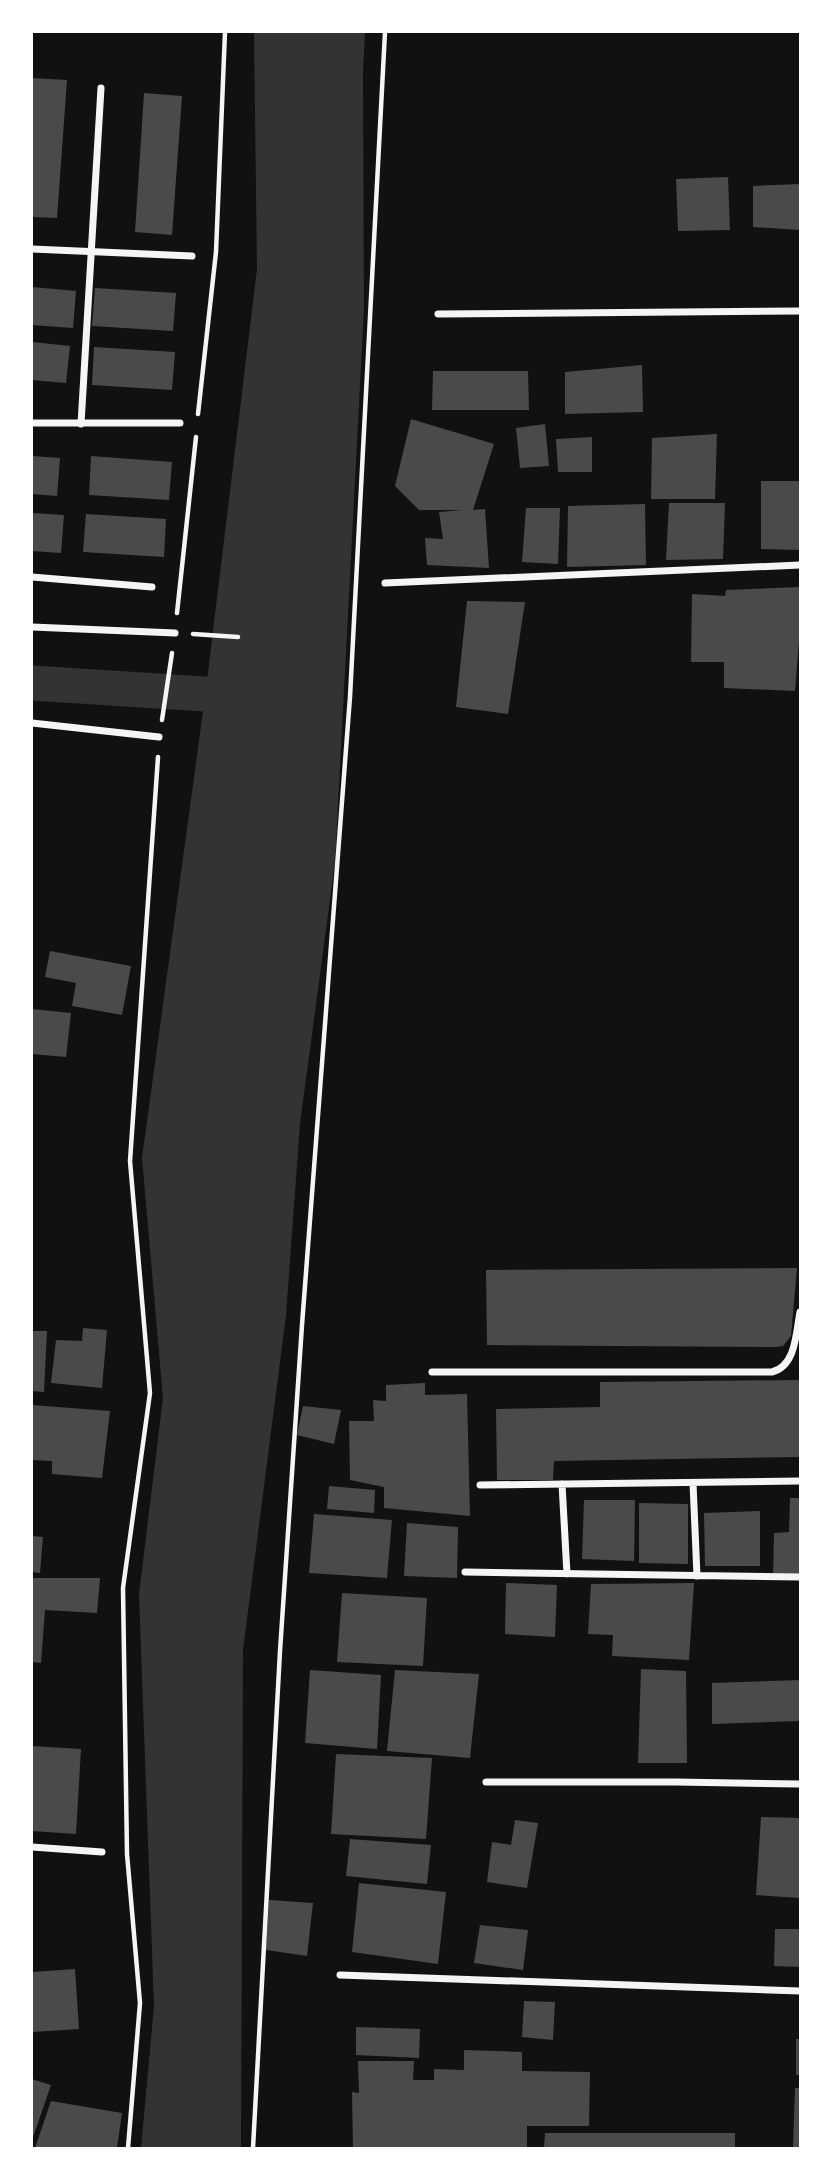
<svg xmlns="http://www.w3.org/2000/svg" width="832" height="2180" viewBox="0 0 832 2180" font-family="'DM Sans',sans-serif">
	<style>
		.water { fill: #333 }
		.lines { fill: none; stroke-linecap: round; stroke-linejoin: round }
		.canal { stroke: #333; stroke-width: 35 }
		.building { fill: #4a4a4a }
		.path { stroke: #f5f5f5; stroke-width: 4.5 }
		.minor { stroke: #f5f5f5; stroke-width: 7 }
	</style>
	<rect width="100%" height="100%" fill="#111"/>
	<!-- water -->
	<path class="water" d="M254 32H365L363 72 364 309 335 862 300 1124 286 1315 243 1650 241 2148H141L154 2006 139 1594 163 1398 142 1158 205 697 257 269Z"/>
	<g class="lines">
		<!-- canal -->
		<path class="canal" d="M32 683 252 697"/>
	</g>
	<!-- building -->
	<path class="building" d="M32 78 67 80 57 218 32 217Z
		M144 93 182 96 172 235 135 232Z
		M728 177 730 230 678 231 676 179Z
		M800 184V230L753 227V186Z
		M32 287 76 291 73 328 32 325Z
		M95 288 176 293 173 331 92 326Z
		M32 342 70 346 66 383 32 380Z
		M94 347 175 352 172 390 92 385Z
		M642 365 643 412 565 414V372Z
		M433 371H528L529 410H432Z
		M411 419 494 444 473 510 485 509 489 568 427 565 425 538 443 539 439 512 462 510H419L395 486Z
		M545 424 549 466 520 468 516 428Z
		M717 434 715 499H651L652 438Z
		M592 437V472H558L556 439Z
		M32 456 60 458 57 496 32 494Z
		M91 456 172 462 169 500 89 495Z
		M761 481H800V550L761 549Z
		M669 503H725L723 559 666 560Z
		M645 504 646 565 567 567 568 506Z
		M526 508H560L558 564 522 562Z
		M32 513 64 515 61 553 32 551Z
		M86 514 166 519 164 557 83 552Z
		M800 587V628L795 691 724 688V662H691L692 594 725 596 726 590Z
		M467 601 525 602 508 714 456 707Z
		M50 951 131 966 122 1015 72 1006 76 983 45 977Z
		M32 1009 71 1013 66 1057 32 1054Z
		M797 1268 791 1336 783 1346 776 1347 487 1345 486 1270Z
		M83 1328 107 1330 102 1388 51 1383 56 1340 82 1341Z
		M32 1331H47L44 1392 32 1391Z
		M800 1380V1457L554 1461 553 1480H497L496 1409 600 1407V1382Z
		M425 1383V1395L467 1394 470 1516 384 1508V1487L350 1480 349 1421H374L373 1400 386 1401V1385Z
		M32 1405 110 1411 102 1478 52 1474V1461L32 1460Z
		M303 1406 341 1410 334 1444 297 1435Z
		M329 1486 375 1490 374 1513 327 1509Z
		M790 1498H800V1576H773L774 1533 789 1532Z
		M584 1500H635L634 1561 582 1559Z
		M639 1503 688 1504V1564L639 1563Z
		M760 1511V1566H705L704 1513Z
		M314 1514 392 1520 387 1578 309 1573Z
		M407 1523 458 1527 457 1578 404 1576Z
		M32 1536 43 1537 40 1573 32 1572Z
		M32 1578H100L97 1613 45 1610 41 1663 32 1662Z
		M506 1583 557 1585 555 1637 505 1634Z
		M694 1583 689 1660 612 1656 613 1635 588 1634 591 1584Z
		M342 1593 427 1598 423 1666 337 1662Z
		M641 1669 686 1671 687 1763H638Z
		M310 1670 381 1675 377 1749 305 1743Z
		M395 1670 479 1674 470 1758 387 1751Z
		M800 1680V1721L712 1724V1683Z
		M32 1746 81 1749 76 1834 32 1831Z
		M336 1754 432 1758 426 1839 331 1834Z
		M761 1817 800 1818V1898L756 1895Z
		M515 1820 538 1823 527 1888 487 1882 492 1842 511 1845Z
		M350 1839 431 1845 427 1884 346 1876Z
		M359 1883 446 1892 438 1964 352 1952Z
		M269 1900 313 1903 307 1956 266 1950Z
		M480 1925 528 1930 523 1970 474 1963Z
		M775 1929H800V1967L774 1966Z
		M75 1969 79 2029 32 2032V1972Z
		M524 2001 555 2002 553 2040 522 2037Z
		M356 2027 420 2029 419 2058 356 2055Z
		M796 2039H800V2075H796Z
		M464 2050 522 2052V2071L590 2072 589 2126H527V2148H353L352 2092 359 2093 358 2061H414L413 2080H434V2069L464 2070Z
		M32 2079 51 2085 32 2140Z
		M795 2088H800V2148H793Z
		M51 2101 122 2113 117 2148H35Z
		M545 2133H735V2148H544Z"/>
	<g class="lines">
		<!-- path -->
		<path class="path" d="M198 414 216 252 225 32
			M177 613 196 437
			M193 634 238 637
			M162 720 172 653
			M128 2148 140 2003 127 1854 123 1588 150 1393 130 1161 158 757
			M253 2148 280 1651 302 1325 350 697 385 32"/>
		<!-- minor -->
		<path class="minor" d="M32 249 192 256
			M438 314 800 311
			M32 423H180
			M81 424 101 88
			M32 577 152 587
			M385 583 800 565
			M32 627 175 633
			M32 723 159 737
			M432 1372H772C796 1366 796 1333 800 1312
			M693 1483 697 1576
			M562 1484 567 1574
			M480 1485 800 1481
			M465 1572 800 1577
			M486 1782H676L800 1784
			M32 1847 102 1852
			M340 1975 800 1991"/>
	</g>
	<!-- border -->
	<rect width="832" height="2180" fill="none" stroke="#ffffff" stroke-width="66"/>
</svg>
